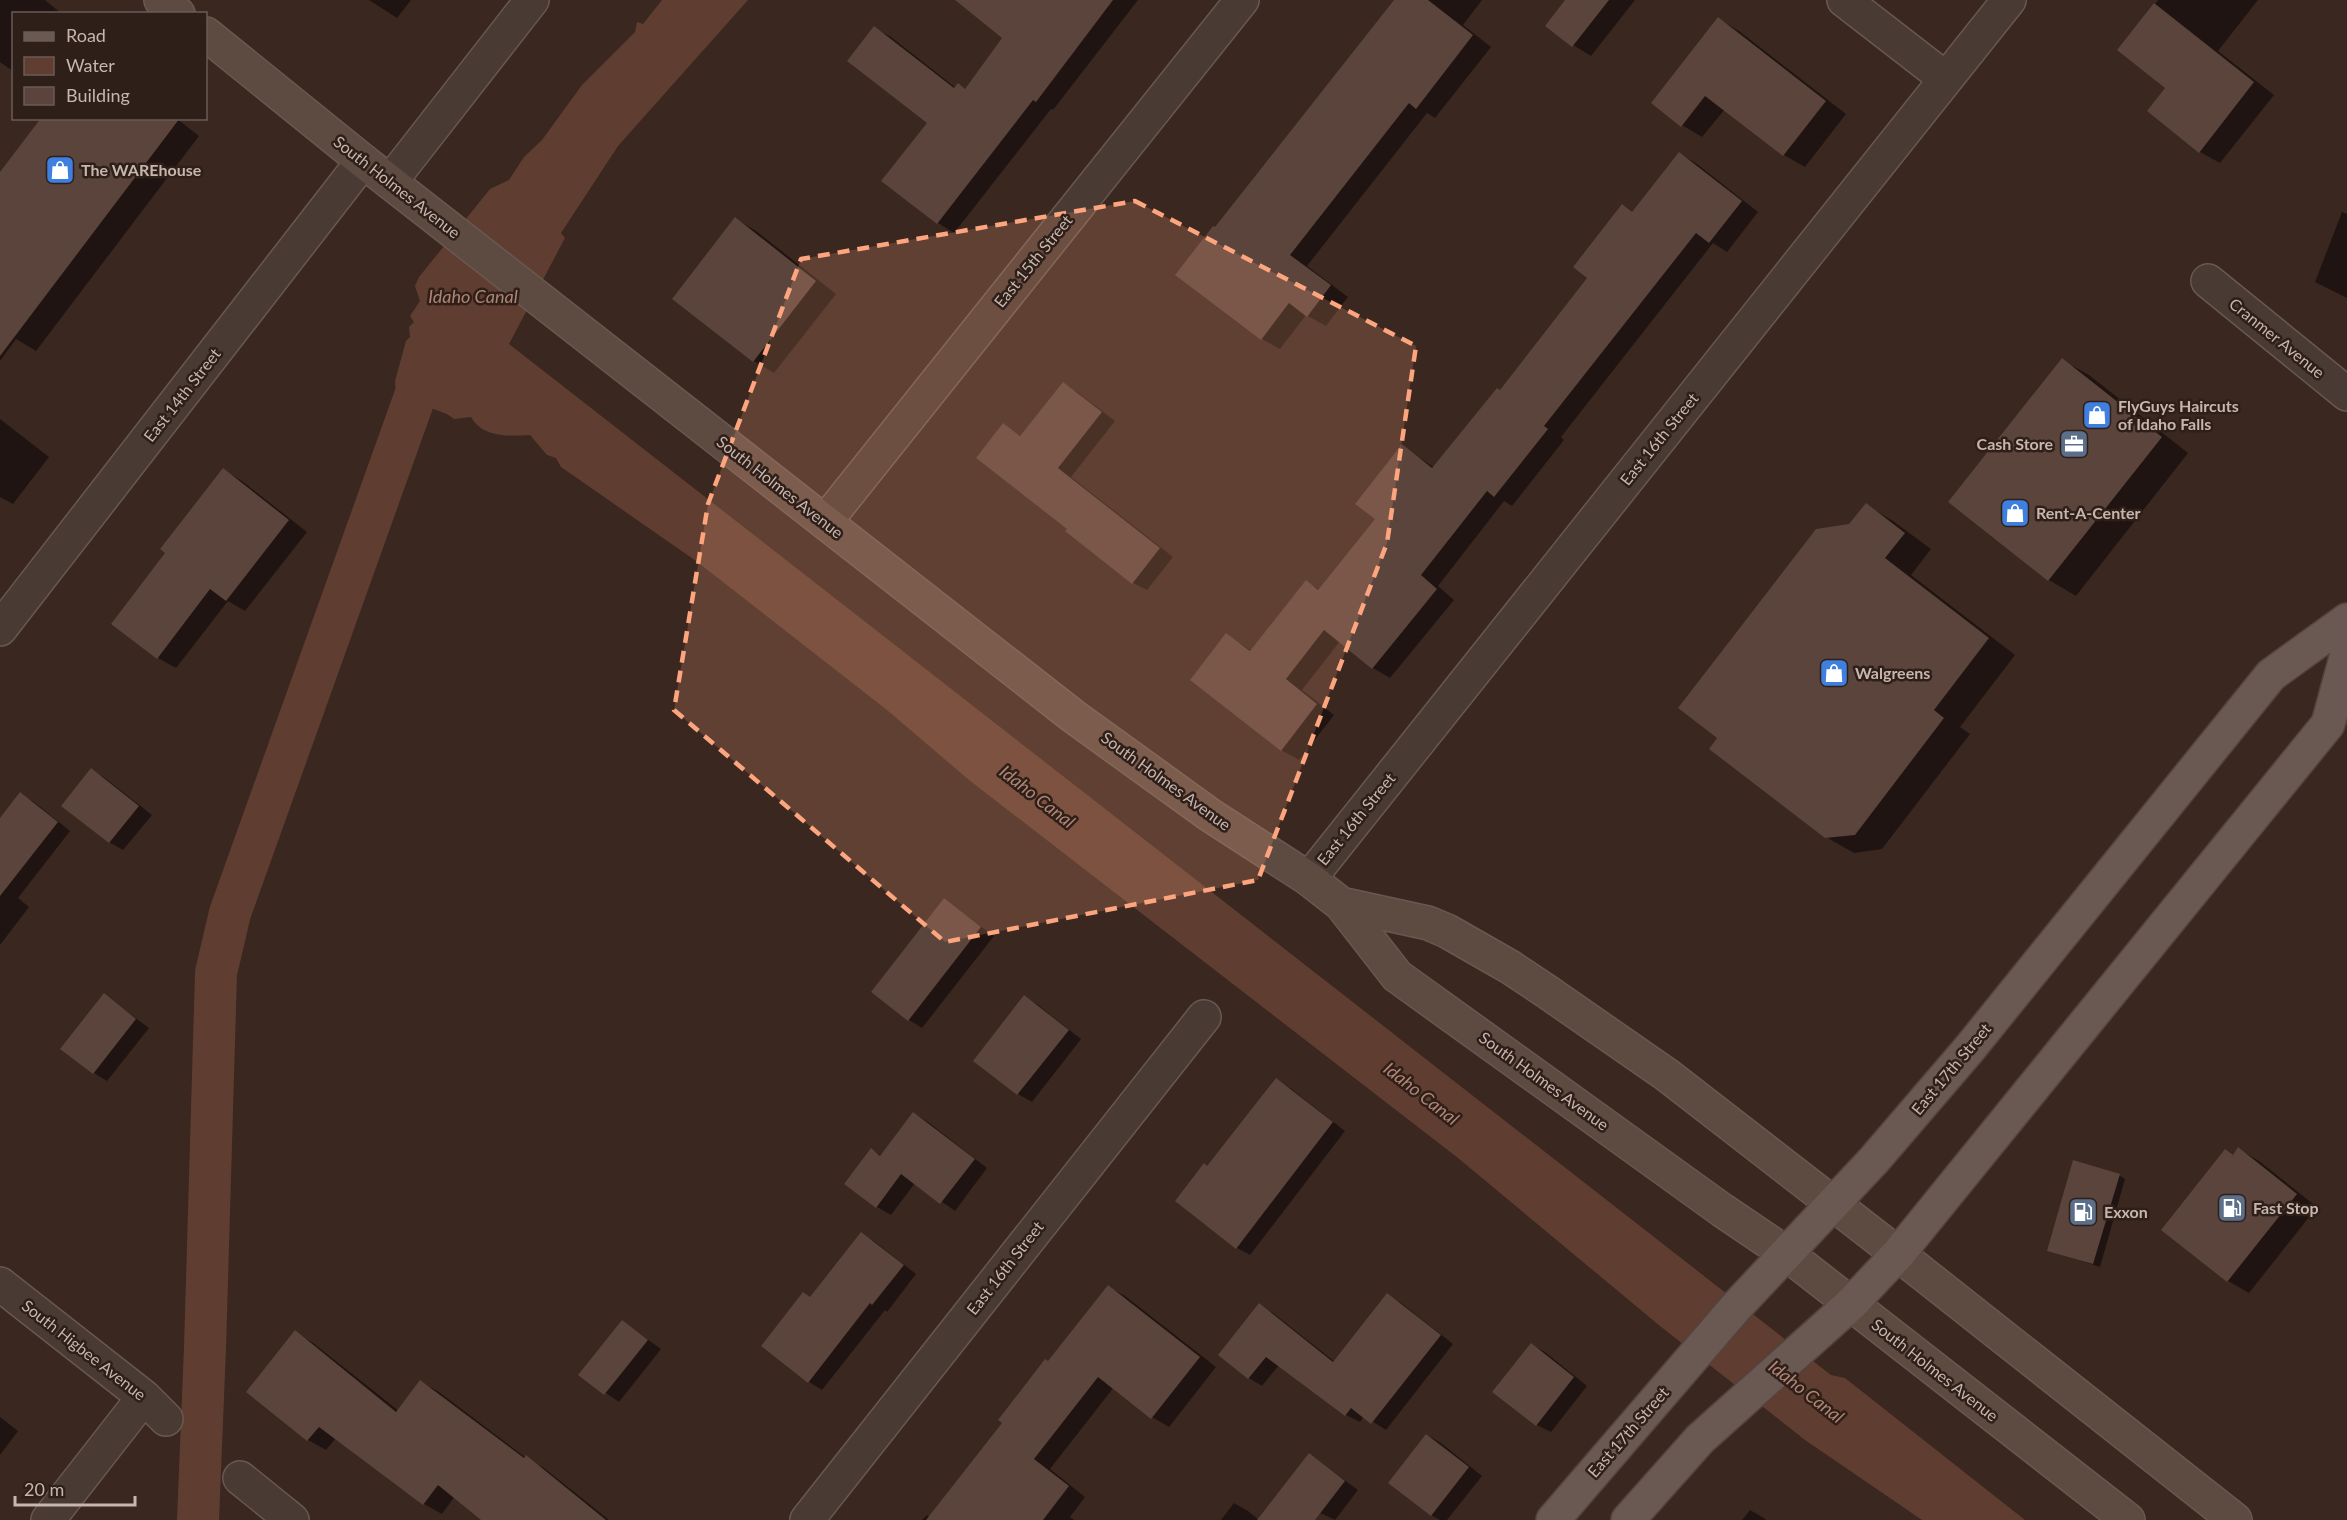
<svg xmlns="http://www.w3.org/2000/svg" width="2347" height="1520" viewBox="0 0 2347 1520" font-family="Lato,sans-serif">
	<style>
		.water { fill: #5f3e31 }
		.shadow { fill: #0007 }
		.lines { fill: none; stroke-linecap: round; stroke-linejoin: round }
		.canal { stroke: #5f3e31; stroke-width: 42 }
		.building { fill: #5a443c }
		.minor-casing { stroke: #685851; stroke-width: 36 }
		.secondary-casing { stroke: #685851; stroke-width: 36 }
		.primary-casing { stroke: #53433d; stroke-width: 36 }
		.minor { stroke: #4a3a34; stroke-width: 33 }
		.secondary { stroke: #5d4b42; stroke-width: 33 }
		.primary { stroke: #6a5852; stroke-width: 33 }
		.marked { fill: #fca57e; fill-opacity: 0.2; stroke: #fca57e; stroke-width: 4.5; stroke-dasharray: 12 8; stroke-linejoin: round }
		.labels { text-anchor: middle; stroke-width: 5; stroke-linejoin: round; paint-order: stroke }
		.poi-label { font-size: 16px; font-weight: bold; fill: #c6b6ae; stroke: #2f1f19; text-anchor: start }
		.street-label { font-size: 16px; fill: #c6b6ae; stroke: #2f1f19 }
		.water-label { font-size: 18px; font-style: italic; fill: #b08575; stroke: #2f1f19 }
	</style>
	<rect width="100%" height="100%" fill="#3a2720"/>
	<!-- water -->
	<path class="water" d="M662 0H748L618 146 561 233 565 238 509 344 1831 1375 1845 1378 2025 1520H1922L1805 1440 1660 1326 1458 1158 969 780 887 710 696 561 561 467 556 458 547 455 530 435C509 436 483 438 471 417L454 419 447 414 396 395 395 381 406 341 410 337 409 327 414 322 410 316 420 301 415 286 419 277 490 189 509 180 524 157 542 140 582 85 635 32 637 22 643 24Z"/>
	<!-- shadow -->
	<path class="shadow" d="M0 0H45L62 14H14V72L0 62Z
		M369 0H411L397 18Z
		M957 0H1138L1053 110 1051 109 954 233 938 223 929 123 874 28 891 37 956 88 966 90 1004 38Z
		M1396 0H1482L1463 25 1491 47 1435 118 1427 113 1307 266 1348 297 1326 326 1306 315 1280 349 1262 339 1216 229Z
		M1567 0H1635L1591 56 1573 45Z
		M2158 0H2258L2218 51 2274 95 2220 163 2200 152 2167 88 2119 50Z
		M1719 19 1739 31 1846 114 1805 167 1784 155 1725 109 1702 137 1682 125Z
		M176 118 199 136 36 351 16 339 0 361V175Z
		M1680 154 1697 164 1758 212 1727 252 1713 243 1561 437 1564 440 1512 506 1504 501 1438 586 1454 600 1390 678 1373 668 1340 641 1302 690 1334 715 1299 760 1281 750 1227 635 1252 651 1306 582 1320 590 1377 519 1402 446 1435 468 1500 392 1589 278 1633 213Z
		M2342 212 2347 214V298L2315 282Z
		M736 219 756 231 836 294 774 373 754 361Z
		M2062 360 2089 375 2188 453 2076 596 2049 580 1950 502Z
		M1063 384 1077 392 1115 421 1071 477 1173 557 1147 590 1133 583 1069 529 1003 425 1022 437Z
		M0 419 49 457 13 504 0 497Z
		M223 470 242 481 307 532 245 611 228 601 176 668 158 658 167 553Z
		M1866 505 1893 521 1931 549 1911 575 2015 655 1960 727 1970 734 1882 849 1854 853 1826 837 1850 526Z
		M92 770 105 778 152 815 123 850 109 842Z
		M20 794 34 802 70 831 18 898 29 907 0 945V820Z
		M944 900 994 936 922 1028 909 1020Z
		M104 995 149 1028 107 1081 94 1073Z
		M1025 997 1038 1005 1081 1039 1032 1102 1018 1094 975 1061Z
		M1277 1080 1290 1088 1345 1131 1250 1255 1237 1248 1208 1167Z
		M914 1114 928 1122 987 1168 955 1211 915 1183 891 1215 877 1207 871 1150 882 1156Z
		M2239 1149 2259 1161 2317 1207 2249 1293 2228 1281 2163 1229 2226 1151 2234 1156Z
		M2119 1175 2125 1179 2100 1267 2048 1250Z
		M862 1234 875 1242 916 1274 887 1312 885 1310 822 1390 809 1382 812 1298Z
		M1108 1287 1125 1296 1216 1367 1169 1427 1152 1417 1114 1387 1050 1469 1085 1497 1070 1517 1074 1520H922L927 1515 930 1517Z
		M1387 1295 1401 1303 1453 1344 1386 1430 1364 1416 1360 1422 1346 1415 1279 1365 1262 1386 1249 1378 1259 1305 1273 1313 1335 1362Z
		M623 1322 661 1349 619 1402 580 1375Z
		M295 1332 313 1343 399 1411 421 1382 439 1392 526 1458 544 1468 609 1520H484L455 1496 442 1514 424 1504 336 1438 326 1450 308 1440 248 1392Z
		M1531 1345 1545 1352 1587 1386 1551 1432 1537 1425Z
		M0 1417 18 1431 0 1455Z
		M1427 1435 1441 1443 1482 1476 1447 1520H1440L1431 1515Z
		M1310 1455 1358 1490 1335 1520 1320 1513Z
		M1234 1503 1248 1511 1259 1520H1221Z
		M1750 1510 1764 1518 1766 1520H1742Z"/>
	<g class="lines">
		<!-- canal -->
		<path class="canal" d="M198 1520 205 1348 216 973 230 913 433 346"/>
	</g>
	<!-- building -->
	<path class="building" d="M955 0H1113L1036 102 1033 100 937 224 881 181 927 123 847 61 874 26 954 88 958 83 965 89 1002 38Z
		M1394 0H1428L1473 35 1416 109 1409 103 1290 255 1331 285 1307 317 1289 303 1261 340 1175 275 1213 226 1215 227Z
		M1565 0H1609L1572 47 1545 26Z
		M2154 3 2254 82 2199 153 2147 111 2165 88 2117 50Z
		M1718 17 1826 101 1783 156 1705 96 1681 127 1651 103Z
		M41 118H180L0 356V172Z
		M1679 152 1742 201 1709 243 1696 233 1544 426 1548 429 1494 497 1487 491 1421 575 1437 589 1372 669 1324 630 1286 679 1317 704 1281 751 1190 680 1226 633 1250 651 1306 580 1318 590 1375 519 1355 504 1402 444 1432 468 1497 388 1500 390 1587 278 1573 267 1622 204 1632 212Z
		M735 217 816 281 753 362 672 299Z
		M2062 358 2162 437 2048 581 1948 502Z
		M1063 382 1102 412 1058 468 1160 548 1132 584 1065 531 1067 529 976 458 1003 423 1020 436Z
		M223 468 289 520 226 601 210 589 157 659 111 624 165 553 160 549Z
		M1866 503 1905 533 1885 558 1989 638 1934 710 1944 718 1855 835 1825 838 1709 749 1717 738 1678 708 1816 529 1849 524Z
		M91 768 139 806 109 843 61 806Z
		M20 792 58 822 0 896V818Z
		M944 898 981 927 908 1021 871 992Z
		M104 993 136 1019 93 1074 60 1049Z
		M1024 995 1069 1030 1017 1095 973 1061Z
		M1276 1078 1333 1122 1236 1249 1175 1201 1204 1163 1207 1166Z
		M913 1112 975 1159 940 1204 901 1174 876 1208 844 1184 871 1148 880 1156Z
		M2238 1147 2297 1194 2227 1282 2161 1230 2225 1149 2233 1155Z
		M2073 1160 2120 1174 2093 1264 2047 1251Z
		M861 1232 904 1265 872 1305 870 1303 808 1383 761 1346 803 1292 810 1297Z
		M1108 1285 1200 1357 1151 1419 1098 1377 1034 1459 1069 1486 1043 1520H926L1002 1423 998 1420 1045 1359 1048 1361Z
		M1387 1293 1441 1335 1371 1424 1351 1408 1345 1416 1266 1357 1248 1379 1218 1355 1259 1303 1333 1362Z
		M622 1320 648 1340 604 1395 578 1375Z
		M295 1330 396 1412 420 1380 524 1458 526 1455 606 1520H481L438 1485 423 1505 319 1427 307 1441 246 1392Z
		M1531 1343 1574 1377 1536 1426 1492 1392Z
		M1426 1434 1469 1467 1431 1516 1388 1483Z
		M1309 1453 1345 1481 1315 1520H1257Z"/>
	<g class="lines">
		<!-- minor casing -->
		<g class="minor-casing">
			<path id="minor" d="M1844 0 1946 79
				M390 182 532 0
				M2208 281 2347 394
				M825 522 1242 0
				M0 629 363 161
				M1309 879 2009 0
				M0 1284 144 1397 166 1419
				M240 1478 292 1520
				M48 1520 144 1397
				M807 1520 1204 1017"/>
		</g>
		<!-- secondary casing -->
		<g class="secondary-casing">
			<path id="secondary" d="M161 0 178 14
				M206 34 363 161 1073 716 1210 815 1309 879 1341 904 1397 976 1722 1210 1787 1254 2128 1520
				M1341 904 1428 923 1447 931 1510 967 1546 991 1667 1075 1898 1254 2235 1520"/>
		</g>
		<!-- primary casing -->
		<g class="primary-casing">
			<path id="primary" d="M1553 1520 1736 1307 1874 1160 1970 1048 2271 675 2347 620
				M1628 1520 1700 1439 1851 1304 1898 1254 2328 724 2347 654"/>
		</g>
		<!-- minor -->
		<use href="#minor" class="minor"/>
		<!-- secondary -->
		<use href="#secondary" class="secondary"/>
		<!-- primary -->
		<use href="#primary" class="primary"/>
	</g>
	<!-- marked area -->
	<path class="marked" d="M1135 201 1416 346 1387 543 1258 880 945 942 674 710 708 504 801 259Z"/>
	<!-- icons -->
	<defs>
		<g id="shop-square" transform="scale(1.5)"><rect x="-9" y="-9" width="18" height="18" rx="4" fill="#3f7fe0" stroke="#2f1f19"/><path d="M-5-2.5h2.3a2.7 3.5 0 0 1 5.4 0H5L5.5 6h-11ZM-1.5-2.5h3a1.5 2.3 0 0 0-3 0Z" fill="#fff"/></g>
		<g id="office-square" transform="scale(1.5)"><rect x="-9" y="-9" width="18" height="18" rx="4" fill="#5c6f8a" stroke="#2f1f19"/><path d="M-6-3h4V-5.5h4V-3h4V5H-6ZM-1-4.5V-3h2v-1.5ZM-6 0V1H6V0Z" fill="#fff"/></g>
		<g id="fuel-square" transform="scale(1.5)"><rect x="-9" y="-9" width="18" height="18" rx="4" fill="#5c6f8a" stroke="#2f1f19"/><path d="M-5.5-6h7V0h2V4h1.3V-2.5L3-4.5l.8-.8L6-3V5H2.5V1h-1V6h-7ZM-4.2-4.7v3.2H.2V-4.7Z" fill="#fff"/></g>
	</defs>
	<g fill-rule="evenodd">
		<use href="#shop-square" x="60" y="170"/>
		<use href="#shop-square" x="2097" y="415"/>
		<use href="#office-square" x="2074" y="444"/>
		<use href="#shop-square" x="2015" y="513"/>
		<use href="#shop-square" x="1834" y="673"/>
		<use href="#fuel-square" x="2232" y="1208"/>
		<use href="#fuel-square" x="2083" y="1212"/>
	</g>
	<g class="labels">
		<!-- poi labels -->
		<g class="poi-label">
			<text x="81" y="176">The WAREhouse</text>
			<text x="2118" y="412">FlyGuys Haircuts<tspan x="2118" dy="18">of Idaho Falls</tspan></text>
			<text x="2053" y="450" text-anchor="end">Cash Store</text>
			<text x="2036" y="519">Rent-A-Center</text>
			<text x="1855" y="679">Walgreens</text>
			<text x="2253" y="1214">Fast Stop</text>
			<text x="2104" y="1218">Exxon</text>
		</g>
		<!-- street labels -->
		<g class="street-label">
			<text transform="translate(397 187) rotate(38)" y="6">South Holmes Avenue</text>
			<text transform="translate(1033 261) rotate(-51)" y="6">East 15th Street</text>
			<text transform="translate(2277 338) rotate(39)" y="6">Cranmer Avenue</text>
			<text transform="translate(182 395) rotate(-52)" y="6">East 14th Street</text>
			<text transform="translate(1659 439) rotate(-51)" y="6">East 16th Street</text>
			<text transform="translate(780 487) rotate(38)" y="6">South Holmes Avenue</text>
			<text transform="translate(1166 781) rotate(36)" y="6">South Holmes Avenue</text>
			<text transform="translate(1356 819) rotate(-51)" y="6">East 16th Street</text>
			<text transform="translate(1951 1069) rotate(-50)" y="6">East 17th Street</text>
			<text transform="translate(1544 1081) rotate(36)" y="6">South Holmes Avenue</text>
			<text transform="translate(1005 1268) rotate(-52)" y="6">East 16th Street</text>
			<text transform="translate(84 1350) rotate(38)" y="6">South Higbee Avenue</text>
			<text transform="translate(1935 1370) rotate(38)" y="6">South Holmes Avenue</text>
			<text transform="translate(1628 1432) rotate(-49)" y="6">East 17th Street</text>
		</g>
		<!-- water labels -->
		<g class="water-label">
			<text x="473" y="303">Idaho Canal</text>
			<text transform="translate(1037 797) rotate(38)" y="6">Idaho Canal</text>
			<text transform="translate(1421 1094) rotate(38)" y="6">Idaho Canal</text>
			<text transform="translate(1806 1392) rotate(38)" y="6">Idaho Canal</text>
		</g>
	</g>
	<!-- legend -->
	<rect x="12" y="12" width="195" height="108" fill="#2f1f19" stroke="#6b5b55" stroke-width="1.5"/>
	<rect x="24" y="32" width="30" height="9" fill="#6a5852" stroke="#6b5b55" stroke-width="1.5"/>
	<text x="66" y="42" font-size="18" fill="#c6b6ae">Road</text>
	<rect x="24" y="57" width="30" height="18" fill="#5f3e31" stroke="#6b5b55" stroke-width="1.5"/>
	<text x="66" y="72" font-size="18" fill="#c6b6ae">Water</text>
	<rect x="24" y="87" width="30" height="18" fill="#5a443c" stroke="#6b5b55" stroke-width="1.5"/>
	<text x="66" y="102" font-size="18" fill="#c6b6ae">Building</text>
	<!-- scale -->
	<path d="M15 1496v9h120v-9" fill="none" stroke="#c6b6ae" stroke-width="3"/>
	<text x="24" y="1496" font-size="18" fill="#c6b6ae" stroke="#2f1f19" stroke-width="4.5" paint-order="stroke">20 m</text>
</svg>
